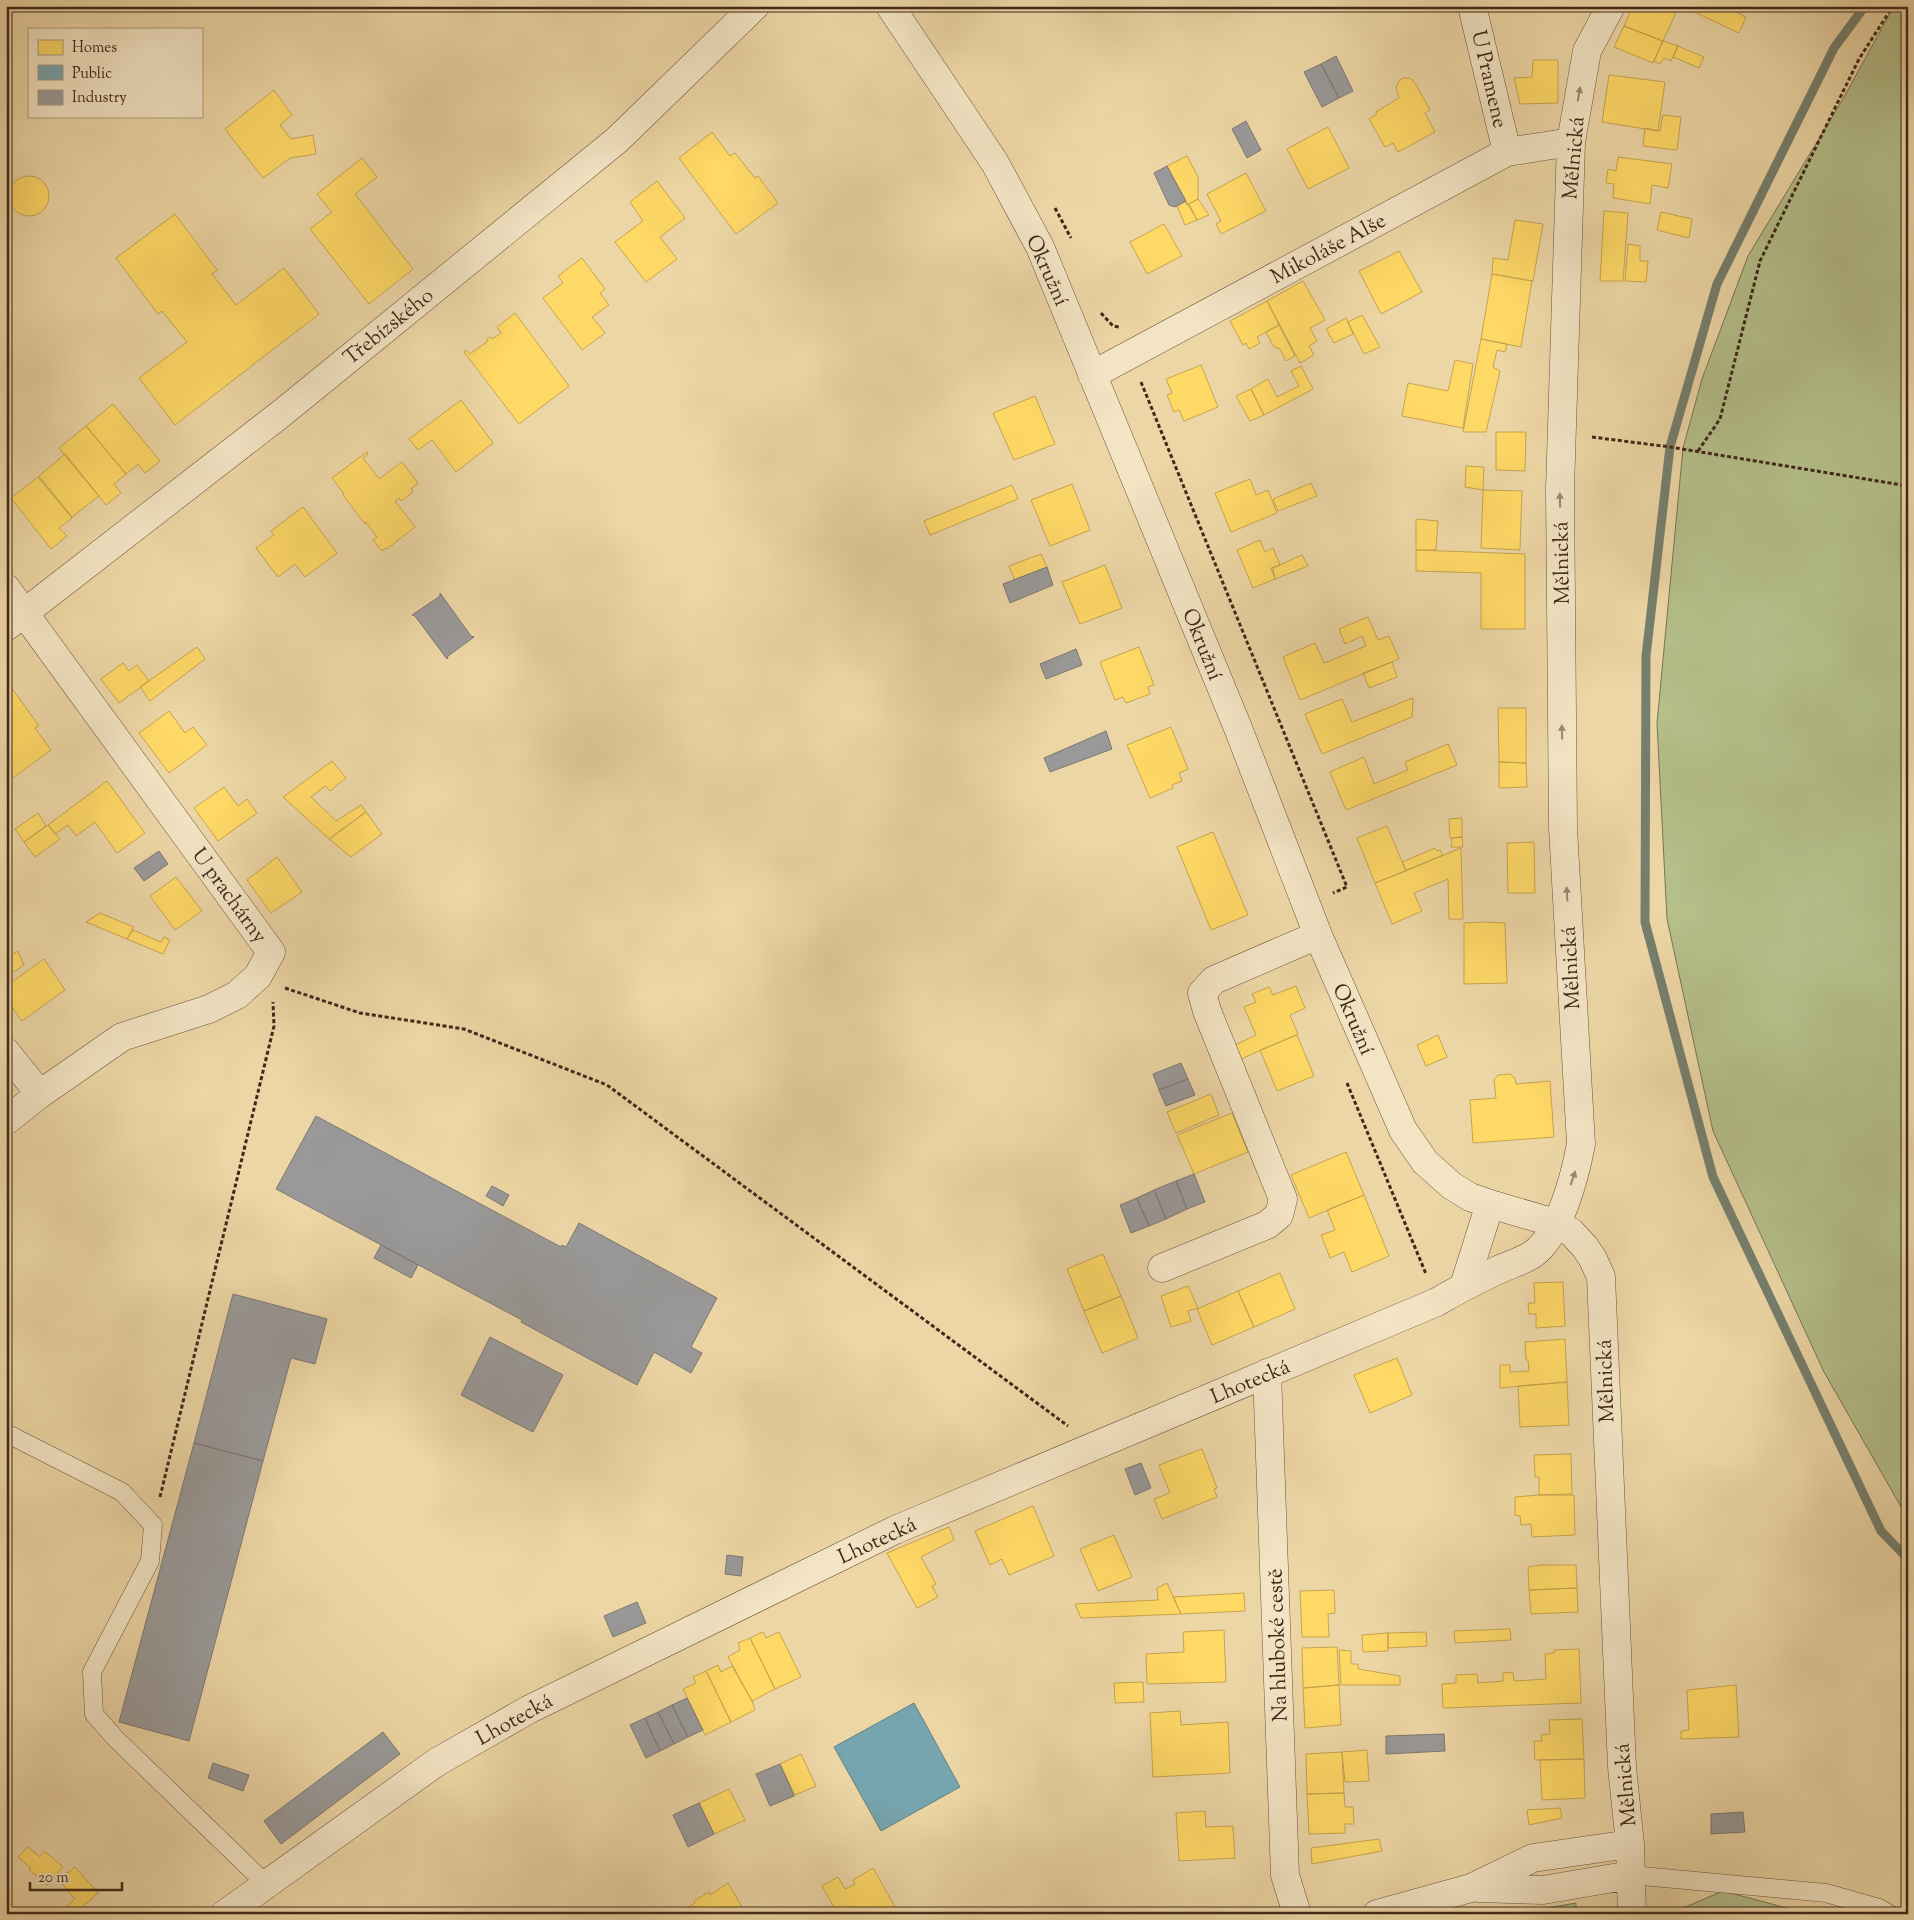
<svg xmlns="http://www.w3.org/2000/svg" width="1914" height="1920" viewBox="0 0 1914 1920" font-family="'Sorts Mill Goudy',serif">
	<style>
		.green { fill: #b4bf8a; stroke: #7a7452 }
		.homes { fill: #ffd966; stroke: #c6a44f }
		.public { fill: #76a5af; stroke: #668082 }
		.industry { fill: #999; stroke: #7e7773 }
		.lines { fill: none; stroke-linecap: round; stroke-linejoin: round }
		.stream { stroke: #757f6e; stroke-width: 9 }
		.lane-casing { stroke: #6b543d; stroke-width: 19 }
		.street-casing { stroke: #6b543d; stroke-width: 29 }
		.path { stroke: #40281a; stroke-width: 3; stroke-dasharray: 4 2.5; stroke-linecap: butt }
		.lane { stroke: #f3e4c4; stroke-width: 18 }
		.street { stroke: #f3e4c4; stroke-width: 28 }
		.oneway { fill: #9a866f }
		.labels { text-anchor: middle; stroke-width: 5; stroke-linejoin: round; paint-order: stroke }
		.street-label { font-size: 21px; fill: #40281a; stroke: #f3e4c4 }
	</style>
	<rect width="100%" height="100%" fill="#edd6a5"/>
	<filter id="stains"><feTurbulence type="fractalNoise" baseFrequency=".004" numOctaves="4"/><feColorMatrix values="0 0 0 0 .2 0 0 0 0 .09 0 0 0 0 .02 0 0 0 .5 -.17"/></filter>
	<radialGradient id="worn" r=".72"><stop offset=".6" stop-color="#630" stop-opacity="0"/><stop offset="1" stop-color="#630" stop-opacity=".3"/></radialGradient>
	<!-- green -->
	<path class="green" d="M1894 6H1908V1519L1824 1372 1713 1131 1667 919 1657 723 1683 448 1702 379 1748 256 1843 99Z
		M1723 1891 1809 1914H1669Z
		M1576 1903V1914H1512Z"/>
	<!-- homes -->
	<path class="homes" d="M1633 6H1679L1663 41 1624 26Z
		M1682 6H1723L1746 17 1739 33Z
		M1624 26 1663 41 1653 63 1614 47Z
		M1663 41 1678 46 1671 61 1664 58 1660 64 1654 61Z
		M1678 46 1704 57 1699 68 1673 57Z
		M1533 60H1558V103L1520 104 1514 78 1532 77Z
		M1609 75 1665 82 1658 131 1602 122Z
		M1402 78H1410L1415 83 1430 110 1425 113 1435 132 1398 152 1393 143 1385 147 1369 119 1377 114 1376 112 1399 98 1396 87 1399 81Z
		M274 90 292 115 280 125 291 139 313 135 316 154 290 158 263 178 225 129Z
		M1663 115 1681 117 1677 150 1643 146 1645 128 1660 131Z
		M1328 127 1349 168 1308 189 1287 149Z
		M712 132 730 156 735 153 755 178 758 176 778 203 736 234 679 158Z
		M1187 156 1198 177V199L1187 205 1167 166Z
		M1618 157 1672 164 1668 188 1652 185 1650 204 1613 198 1614 184 1606 183 1608 169 1616 171Z
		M362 158 377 177 355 194 413 269 369 304 310 229 332 212 317 194Z
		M1246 173 1266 211 1221 234 1216 224 1221 221 1207 194Z
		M9 196a20 20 0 1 1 40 0a20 20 0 1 1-40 0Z
		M657 181 685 218 660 237 677 259 646 282 615 242 643 221 630 202Z
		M1198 199 1209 215 1197 220 1189 204Z
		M1186 201 1197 220 1185 225 1177 206Z
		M1604 211 1628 213 1623 281H1600Z
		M1661 212 1692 219 1689 238 1657 230Z
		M175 214 217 270 212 274 236 305 284 268 319 314 175 425 139 378 187 342 162 311 158 314 116 258Z
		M1515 220 1543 224 1533 281 1492 274 1493 258 1508 260Z
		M1164 224 1182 256 1147 274 1130 242Z
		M1628 244 1640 246V261H1648L1646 282 1625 281Z
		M1399 251 1422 292 1381 314 1359 271Z
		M582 258 605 289 600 293 609 305 592 317 605 333 582 350 543 298 563 283 558 276Z
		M1492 274 1532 281 1521 347 1481 339Z
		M1303 281 1325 320 1310 328 1317 341 1309 346 1314 355 1300 363 1267 301Z
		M1267 301 1279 325 1257 337 1260 343 1249 349 1246 343 1243 345 1230 321Z
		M515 313 569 386 519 424 464 352 466 350 470 354 488 341 487 339 490 337 492 339 501 333 497 327Z
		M1362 315 1380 347 1364 354 1348 322Z
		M1346 318 1353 334 1334 343 1326 329Z
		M1279 325 1295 356 1286 361 1280 349 1274 347 1266 332Z
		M1481 339 1507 344 1505 352 1497 350 1493 367 1500 371 1486 432H1463Z
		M1455 360 1473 364 1463 428 1402 416 1408 383 1448 391Z
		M1201 365 1218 407 1184 421 1179 410 1174 412 1167 395 1172 393 1166 379Z
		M1301 366 1313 389 1264 415 1251 389 1268 379 1277 397 1299 386 1291 371Z
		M1251 389 1264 415 1250 421 1236 396Z
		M1035 396 1055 444 1014 460 993 413Z
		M461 400 493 443 456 472 432 440 418 450 409 439Z
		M113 404 160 461 145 473 138 464 126 474 86 426Z
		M86 426 126 474 114 484 121 493 106 505 59 448Z
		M1496 432H1526L1525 471 1496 470Z
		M367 452 368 454 363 458 379 479 402 462 418 483 411 489 413 492 401 501 399 498 395 501 415 527 387 549 386 548 382 551 373 540 377 537 366 522 365 524 343 495 344 494 332 478Z
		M65 454 99 496 72 517 39 476Z
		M1466 466 1484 467 1483 490 1465 487Z
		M38 477 72 518 59 528 67 536 51 549 11 498Z
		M1250 479 1256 495 1268 490 1277 513 1231 532 1215 493Z
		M1311 483 1317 496 1278 511 1273 499Z
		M1072 484 1090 530 1050 546 1031 500Z
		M1012 485 1018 499 930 535 924 521Z
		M1483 490 1522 491 1520 550 1481 548Z
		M303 507 337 553 305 577 295 564 278 577 256 548 274 535 271 531Z
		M1416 519 1438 521 1436 550H1416Z
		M1260 540 1265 552 1273 548 1280 565 1271 568 1275 579 1253 588 1237 550Z
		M1416 550 1525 554V629H1481V573L1416 571Z
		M1041 554 1047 567 1015 580 1009 566Z
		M1302 555 1308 566 1275 579 1273 568Z
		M1105 565 1122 608 1080 624 1062 582Z
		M1368 617 1378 640 1389 636 1399 659 1300 700 1283 657 1315 643 1324 663 1366 646 1362 636 1345 644 1339 629Z
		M197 647 205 659 150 701 140 687Z
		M1139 647 1154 685 1148 687 1150 694 1126 703 1123 697 1115 700 1100 662Z
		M1392 662 1397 677 1369 688 1363 673Z
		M123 663 129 671 137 665 149 681 119 703 101 679Z
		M11 687 39 726 35 728 51 750 10 780 6 775V745L8 744 6 741V691Z
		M1413 698 1412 717 1322 754 1305 714 1342 699 1352 722Z
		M1498 708H1526V763L1499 762Z
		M169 711 185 733 193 727 207 745 169 773 139 733Z
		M1171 727 1188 769 1179 773 1182 781 1172 785 1173 788 1150 798 1127 745Z
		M1448 744 1457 765 1346 810 1330 772 1364 757 1374 784 1408 770 1405 762Z
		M332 761 346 778 330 791 325 786 311 797 336 821 361 805 366 812 329 839 283 797Z
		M1499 762 1526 763 1527 787 1499 788Z
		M107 781 145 833 117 853 95 822 76 836 68 825 55 834 48 825Z
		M224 787 238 806 247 799 257 813 218 841 194 808Z
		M366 812 382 834 351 857 329 839Z
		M38 813 46 826 24 842 15 829Z
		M1462 818V837L1450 838 1449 819Z
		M48 825 60 839 35 857 24 842Z
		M1387 826 1406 871 1375 883 1357 838Z
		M1213 832 1248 915 1211 930 1177 847Z
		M1462 837 1463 847H1451L1452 838Z
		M1534 842 1535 893H1508L1507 843Z
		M1435 848 1437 851 1440 850 1443 855 1406 871 1402 862Z
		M1461 848 1463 919H1449L1448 879 1414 893 1422 911 1392 924 1375 883Z
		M277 857 302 892 271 913 247 880Z
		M176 877 202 911 175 930 150 896Z
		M100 913 134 927 127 939 86 922Z
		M1487 922 1505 923 1507 983 1464 984V923Z
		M133 930 161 942 164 937 170 940 163 954 127 939Z
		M18 951 24 965 6 977V958Z
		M44 959 65 990 22 1021 6 999V986Z
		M1296 986 1305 1008 1290 1015 1298 1034 1241 1059 1235 1045 1256 1035 1244 1007 1256 1002 1252 994 1269 987 1273 995Z
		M1297 1035 1314 1076 1277 1091 1260 1050Z
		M1438 1035 1447 1057 1426 1066 1417 1045Z
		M1510 1074 1515 1078 1516 1084 1550 1081 1554 1137 1473 1143 1470 1100 1496 1098 1494 1080 1498 1075Z
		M1211 1094 1219 1115 1176 1133 1167 1112Z
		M1232 1113 1248 1152 1194 1174 1177 1135Z
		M1346 1152 1364 1195 1309 1218 1291 1175Z
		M1364 1195 1389 1256 1352 1272 1344 1252 1330 1258 1321 1235 1335 1230 1327 1210Z
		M1103 1254 1121 1296 1084 1311 1067 1269Z
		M1280 1273 1295 1309 1254 1327 1238 1291Z
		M1563 1282 1565 1326 1536 1328V1314H1529L1528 1303H1535L1534 1283Z
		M1188 1286 1198 1308 1188 1311 1191 1321 1171 1327 1161 1296Z
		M1238 1291 1254 1327 1212 1345 1197 1309Z
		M1121 1296 1138 1338 1102 1353 1084 1311Z
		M1565 1339 1567 1382 1500 1388V1365H1510V1372L1529 1371 1528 1360H1526L1525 1342Z
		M1397 1358 1412 1395 1370 1413 1354 1375Z
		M1567 1382 1569 1425 1520 1427 1518 1386Z
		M1202 1449 1217 1488 1214 1489 1217 1497 1162 1519 1154 1499 1170 1493 1159 1465Z
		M1571 1454 1572 1494 1539 1495V1477H1535L1534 1455Z
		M1539 1495H1574L1575 1535 1532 1537 1531 1524 1521 1525 1520 1516 1515 1515V1497Z
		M1033 1506 1054 1556 1009 1575 1002 1559 990 1565 975 1531Z
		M949 1527 954 1540 921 1557 936 1584 932 1586 938 1597 917 1608 887 1553Z
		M1114 1535 1132 1577 1098 1591 1080 1549Z
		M1541 1565H1576L1577 1588 1529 1590 1528 1567Z
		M1167 1583 1181 1614 1081 1618 1075 1604 1158 1600 1157 1588Z
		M1577 1588 1578 1612 1531 1614 1529 1590Z
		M1334 1590 1335 1613 1328 1614 1329 1637H1302L1300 1591Z
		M1244 1593 1245 1611 1181 1614 1173 1597Z
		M1510 1629 1511 1640 1455 1643 1454 1631Z
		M1224 1630 1226 1682 1147 1684 1146 1654 1184 1652 1183 1632Z
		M763 1632 766 1638 779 1632 801 1677 775 1689 750 1638Z
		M1426 1632 1427 1646 1388 1648V1633Z
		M1388 1633V1651L1363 1652 1362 1635Z
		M750 1638 775 1689 752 1701 728 1657 740 1650 738 1643Z
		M1337 1647 1339 1685 1303 1688 1302 1648Z
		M1579 1649 1581 1703 1443 1708 1442 1684 1456 1683V1675L1477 1674 1478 1683 1503 1681V1673L1513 1672 1514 1681 1546 1679 1545 1654 1554 1653V1650Z
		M1339 1650 1351 1651V1664H1358V1669L1400 1676V1685H1341Z
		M718 1665 721 1672 732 1666 752 1701 755 1710 731 1722 706 1671Z
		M706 1671 731 1722 705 1735 683 1689 696 1683 693 1677Z
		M1143 1682 1144 1702 1115 1703 1114 1683Z
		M1339 1685 1341 1725 1305 1728 1303 1688Z
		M1736 1685 1739 1737 1681 1739V1731L1689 1730 1687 1690Z
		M1180 1711 1181 1725 1228 1722 1230 1773 1153 1777 1150 1713Z
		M1582 1719 1584 1759 1535 1760 1534 1741H1542L1541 1735 1550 1734 1549 1720Z
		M1367 1750 1369 1781 1345 1782 1342 1752Z
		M1342 1752 1344 1793 1307 1794 1306 1754Z
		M801 1754 816 1786 795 1795 780 1764Z
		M1584 1759 1585 1798 1542 1800 1540 1760Z
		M729 1789 745 1820 714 1834 699 1803Z
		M1344 1793 1345 1807H1353L1354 1824H1345V1833L1309 1834 1307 1794Z
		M1560 1808 1562 1818 1529 1825 1527 1810Z
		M1205 1811 1206 1827 1233 1826 1235 1858 1179 1861 1176 1813Z
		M1379 1839 1382 1851 1312 1864 1311 1848Z
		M28 1847 40 1857 44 1851 63 1867 47 1885 29 1870 31 1868 18 1857Z
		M75 1867 98 1893 74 1914 67 1906 75 1899 59 1880Z
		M873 1868 899 1914H838L822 1886 838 1877 845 1889 855 1884 853 1880Z
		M728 1883 746 1914H681L680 1912 695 1903 694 1901 709 1892 710 1895Z"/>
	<!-- public -->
	<path class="public" d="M914 1703 960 1787 881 1831 834 1747Z"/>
	<!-- industry -->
	<path class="industry" d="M1336 56 1353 91 1339 98 1321 64Z
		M1321 64 1339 98 1322 107 1304 72Z
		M1246 121 1261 150 1247 158 1232 129Z
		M1167 166 1186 201 1175 207 1169 205 1154 173Z
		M1047 567 1053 585 1010 603 1003 584Z
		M440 593 471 636 474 637 448 656 447 659 415 616 412 615 440 596Z
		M1076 649 1082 665 1046 679 1040 664Z
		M1106 731 1112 749 1050 772 1044 758Z
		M159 851 168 864 144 881 134 868Z
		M1181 1063 1188 1079 1159 1090 1153 1074Z
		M1188 1079 1195 1095 1166 1106 1159 1090Z
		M316 1116 561 1247 562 1245 566 1247 579 1223 717 1298 691 1347 702 1353 691 1373 654 1352 637 1385 521 1322 522 1320 276 1189Z
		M1194 1174 1205 1202 1187 1209 1176 1181Z
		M1176 1181 1187 1209 1166 1219 1154 1190Z
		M492 1186 509 1195 503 1206 486 1196Z
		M1154 1190 1166 1219 1149 1226 1137 1198Z
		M1137 1198 1149 1226 1131 1233 1120 1205Z
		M381 1245 418 1265 411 1278 374 1258Z
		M233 1294 327 1319 315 1364 291 1358 263 1461 194 1443Z
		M490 1337 563 1375 533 1432 461 1395Z
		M194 1443 263 1461 189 1741 119 1722Z
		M1141 1463 1151 1488 1135 1495 1125 1469Z
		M727 1555 743 1557 741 1576 725 1574Z
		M637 1602 646 1623 613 1637 604 1616Z
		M687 1698 703 1730 688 1737 672 1705Z
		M672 1705 688 1737 674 1744 658 1712Z
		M658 1712 674 1744 660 1751 645 1718Z
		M645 1718 660 1751 646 1758 630 1725Z
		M383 1732 400 1754 281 1844 264 1821Z
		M1444 1734 1445 1751 1386 1754V1736Z
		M213 1763 249 1775 243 1791 208 1778Z
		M780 1764 794 1796 770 1806 756 1774Z
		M699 1803 714 1834 688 1847 673 1815Z
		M1743 1812 1745 1832 1711 1834V1814Z"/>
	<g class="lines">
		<!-- stream -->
		<path class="stream" d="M1865 6 1834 48 1717 284 1670 447 1646 656 1645 922 1713 1177 1881 1531 1908 1559"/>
		<!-- lane casing -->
		<g class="lane-casing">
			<path id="lane" d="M6 1433 122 1492 153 1525 150 1561 92 1672 94 1714 116 1739 266 1884
				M1631 1875 1826 1893 1879 1908 1889 1914"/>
		</g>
		<!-- street casing -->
		<g class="street-casing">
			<path id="street" d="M890 6 995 163 1040 247 1238 728 1318 935 1403 1130 1425 1162 1452 1186 1470 1197 1490 1204 1548 1221 1571 1232 1585 1247 1593 1259 1601 1277 1622 1767 1630 1844 1632 1914
				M1472 6 1507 152
				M1092 375 1507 152 1571 142
				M6 588 271 952 258 976 237 995 209 1009 122 1037 40 1094 6 1121
				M6 627 282 413 617 140 755 6
				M6 1052 40 1094
				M1162 1268 1267 1225 1279 1215 1283 1199 1207 1011 1202 993 1214 980 1318 935
				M1464 1286 1490 1204
				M1267 1373 1285 1875 1297 1914
				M1478 1888 1543 1890 1631 1875
				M225 1914 437 1762 528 1710 895 1530 1437 1302C1457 1290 1477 1280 1498 1270 1509 1265 1523 1261 1533 1254 1560 1235 1575 1176 1581 1144L1563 828 1560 489 1571 142 1587 51 1611 6
				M1377 1914 1471 1888 1533 1858 1630 1844"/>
		</g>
		<!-- path -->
		<path class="path" d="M1055 208 1071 238
			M1101 313 1113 326 1119 327
			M1141 382 1347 887 1333 893
			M1592 437 1670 447 1908 486
			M1698 451 1720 419 1760 261 1859 59 1893 6
			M285 988 360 1013 464 1029 607 1085 1068 1426
			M1347 1083 1426 1274
			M160 1497 274 1026 273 1002"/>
		<!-- lane -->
		<use href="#lane" class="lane"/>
		<!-- street -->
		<use href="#street" class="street"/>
	</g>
	<!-- one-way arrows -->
	<defs><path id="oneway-solid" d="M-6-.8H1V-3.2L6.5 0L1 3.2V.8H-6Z" transform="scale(1.25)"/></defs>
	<g class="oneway">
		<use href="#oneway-solid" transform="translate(1579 94) rotate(-80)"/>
		<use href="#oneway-solid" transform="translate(1560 500) rotate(-91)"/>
		<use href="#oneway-solid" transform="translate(1562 732) rotate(-91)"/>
		<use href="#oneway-solid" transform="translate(1567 894) rotate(-93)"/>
		<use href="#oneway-solid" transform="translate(1573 1178) rotate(-71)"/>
	</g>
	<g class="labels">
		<!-- street labels -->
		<g class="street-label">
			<text transform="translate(1490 79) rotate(77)" y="7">U Pramene</text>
			<text transform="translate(1573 158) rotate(-85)" y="7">Mělnická</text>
			<text transform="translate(1328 248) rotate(-28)" y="7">Mikoláše Alše</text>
			<text transform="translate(1048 270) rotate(66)" y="7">Okružní</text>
			<text transform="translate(388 326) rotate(-39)" y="7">Třebízského</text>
			<text transform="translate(1561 563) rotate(-91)" y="7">Mělnická</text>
			<text transform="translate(1203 644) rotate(68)" y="7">Okružní</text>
			<text transform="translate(230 895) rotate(54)" y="7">U prachárny</text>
			<text transform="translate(1570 968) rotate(-93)" y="7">Mělnická</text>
			<text transform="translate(1354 1019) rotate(67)" y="7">Okružní</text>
			<text transform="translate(1250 1381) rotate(-23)" y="7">Lhotecká</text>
			<text transform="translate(1605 1381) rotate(-92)" y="7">Mělnická</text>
			<text transform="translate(877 1540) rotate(-25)" y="7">Lhotecká</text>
			<text transform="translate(1277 1645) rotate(-92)" y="7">Na hluboké cestě</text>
			<text transform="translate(514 1719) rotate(-29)" y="7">Lhotecká</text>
			<text transform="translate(1625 1785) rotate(-95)" y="7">Mělnická</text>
		</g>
	</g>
	<!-- margin -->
	<rect width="1914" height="1920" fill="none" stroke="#edd6a5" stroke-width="25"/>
	<rect x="8" y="8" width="1899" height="1905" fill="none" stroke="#40281a" stroke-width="2.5"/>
	<rect x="12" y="12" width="1889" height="1895" fill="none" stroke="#40281a"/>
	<!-- legend -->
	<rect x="28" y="28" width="175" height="90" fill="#f3e4c4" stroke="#ab9980"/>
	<rect x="38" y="40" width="25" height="15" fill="#ffd966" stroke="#ab9980"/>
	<text x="72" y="52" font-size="15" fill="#40281a">Homes</text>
	<rect x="38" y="65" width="25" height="15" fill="#76a5af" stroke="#ab9980"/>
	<text x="72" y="78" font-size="15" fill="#40281a">Public</text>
	<rect x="38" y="90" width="25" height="15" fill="#999999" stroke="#ab9980"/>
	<text x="72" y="102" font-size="15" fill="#40281a">Industry</text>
	<!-- scale -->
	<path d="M30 1882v8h92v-8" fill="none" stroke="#40281a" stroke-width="2.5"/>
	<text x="38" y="1882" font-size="15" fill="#40281a" stroke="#f3e4c4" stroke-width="4" paint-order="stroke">20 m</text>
	<rect width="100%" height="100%" filter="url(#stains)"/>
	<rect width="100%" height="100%" fill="url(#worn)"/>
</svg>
